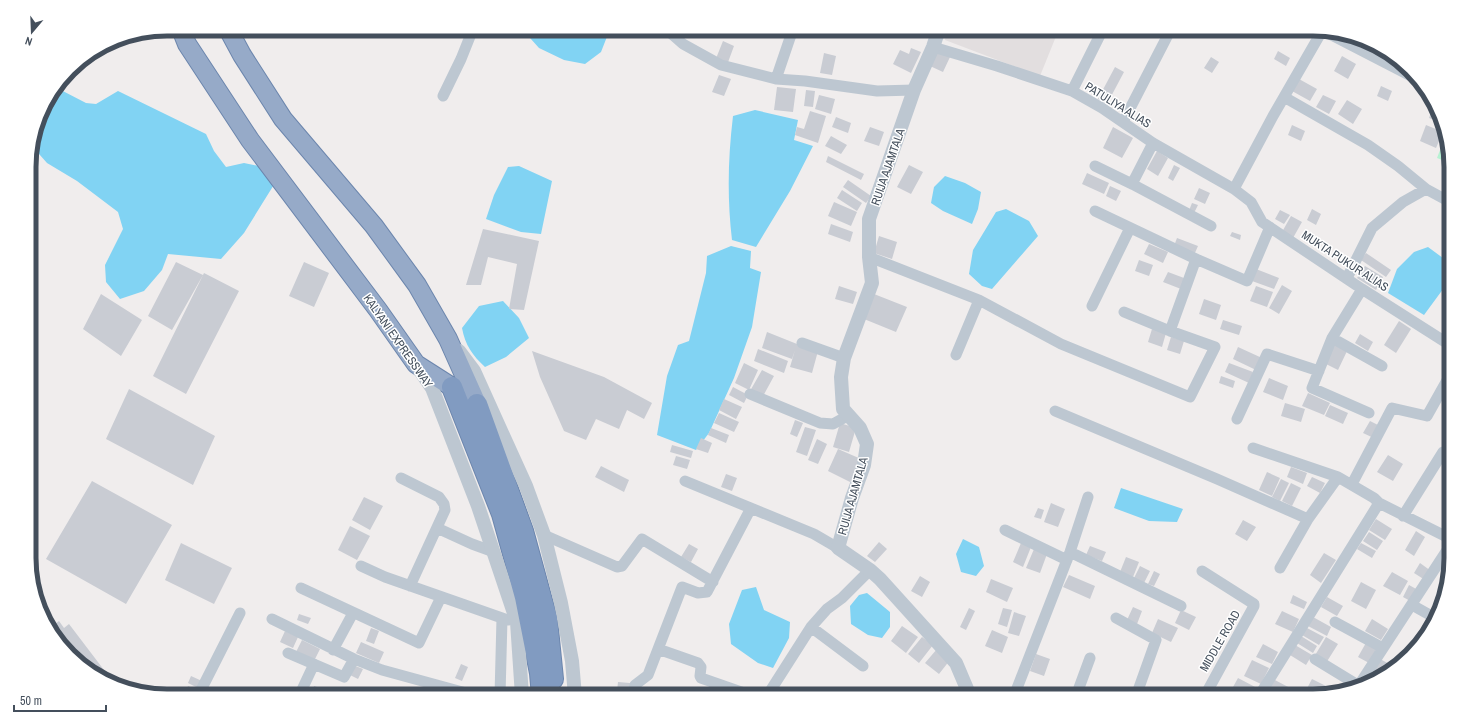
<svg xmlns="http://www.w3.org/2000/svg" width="1480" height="725" viewBox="0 0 1480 725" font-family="'Archivo Narrow',sans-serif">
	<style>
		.education { fill: #e2dedf }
		.green { fill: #b7f2d3 }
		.water { fill: #81d3f3 }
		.building { fill: #c9ccd3 }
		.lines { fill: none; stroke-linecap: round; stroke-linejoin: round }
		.trunk-casing { stroke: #6c86ad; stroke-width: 20 }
		.motorway-casing { stroke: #6c86ad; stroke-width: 22 }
		.minor { stroke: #bdc7d1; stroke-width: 11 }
		.tertiary { stroke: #bdc7d1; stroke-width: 14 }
		.trunk { stroke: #96aac8; stroke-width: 18 }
		.motorway { stroke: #819bc1; stroke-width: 20 }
		.labels { text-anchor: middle; stroke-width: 3; stroke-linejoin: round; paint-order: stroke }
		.street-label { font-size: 12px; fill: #444f5c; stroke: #fff }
		.rim { fill: none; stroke: #444f5c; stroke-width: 5 }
	</style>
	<rect width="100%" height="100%" fill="#f0eded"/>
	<!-- education -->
	<path class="education" d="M947 29H1059L1040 76 945 40Z"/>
	<!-- green -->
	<path class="green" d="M1445 137 1450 149V163L1437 158Z"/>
	<!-- water -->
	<path class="water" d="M522 29H610L601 52 585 64 564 60 539 48Z
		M57 88 86 103 96 104 118 91 206 134 214 151 226 167 244 163 264 167 275 183 244 233 221 259 168 254 162 270 144 291 120 299 106 282 105 265 123 229 118 212 77 181 47 163 32 146 43 106Z
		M755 110 798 120 794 140 813 146 790 191 756 247 732 240C727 198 728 158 733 116Z
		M519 166 552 181 541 234 521 232 486 219 494 195 508 167Z
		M945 176 965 183 981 192 978 209 972 224 943 211 931 203 934 187Z
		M1006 209 1029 221 1038 236 992 289 982 286 969 274 973 250 996 212Z
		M731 246 751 251 750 268 761 272 752 327 734 378 709 433 696 450 657 435 667 376 678 345 689 341 706 273 707 256Z
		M1428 247 1447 261 1449 281 1424 315 1388 293 1397 269 1414 252Z
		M503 301 519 318 529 338 506 357 485 367C473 356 465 345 462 328L479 306Z
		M1121 488 1183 509 1177 522 1149 521 1114 508Z
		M963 539 979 547 984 566 976 576 961 572 956 554Z
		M756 587 764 610 790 622 789 638 773 668 758 663 731 644 729 624 742 590Z
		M867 593 890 612V627L882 638 868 635 851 624 850 606 859 595Z
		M851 688 869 696H830L840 690Z"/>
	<!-- building -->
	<path class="building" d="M1360 40 1369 42 1364 49 1357 44Z
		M723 41 734 46 727 65 715 61Z
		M1371 42 1374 43 1381 49 1376 57 1366 51Z
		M911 48 921 52 911 73 893 64 900 50 909 54Z
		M937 51 950 57 943 72 930 66Z
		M1278 51 1290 58 1286 66 1274 59Z
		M824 53 836 56 832 75 820 73Z
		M1342 56 1356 64 1348 79 1334 71Z
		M1211 57 1219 62 1212 73 1204 68Z
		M1115 67 1124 72 1107 104 1098 99Z
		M719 75 731 79 724 96 712 92Z
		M1299 79 1317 89 1310 101 1292 91Z
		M1381 86 1392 91 1388 101 1377 96Z
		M777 87 796 89 793 112 774 110Z
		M806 90 815 91 813 107 804 106Z
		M819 95 835 99 831 114 815 109Z
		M1323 95 1336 101 1329 114 1316 107Z
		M1347 100 1362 109 1353 124 1338 114Z
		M1433 107 1434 109 1439 122 1429 118Z
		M810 111 826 116 818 143 795 135 797 127 804 129Z
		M836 117 851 123 848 133 832 127Z
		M1292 125 1305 131 1301 141 1288 135Z
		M1426 125 1443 132 1436 148 1420 141Z
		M870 127 884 132 879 146 864 141Z
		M1113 127 1133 138 1122 158 1103 148Z
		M831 136 847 145 841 154 825 146Z
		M1157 151 1168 158 1158 176 1147 169Z
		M828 156 864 174 861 180 826 162Z
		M909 165 923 172 911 194 897 187Z
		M1174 165 1180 168 1173 181 1168 178Z
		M1087 173 1109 183 1104 194 1082 184Z
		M848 180 871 196 866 203 843 187Z
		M1110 186 1121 191 1116 201 1106 196Z
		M1199 188 1210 193 1205 204 1194 199Z
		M842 190 862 203 857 211 837 198Z
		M834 202 857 212 851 226 828 216Z
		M1192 203 1198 205 1193 215 1188 213Z
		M1312 209 1321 214 1316 225 1307 220Z
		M1280 210 1290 215 1284 224 1275 219Z
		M1291 216 1302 222 1293 238 1282 232Z
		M831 224 853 232 850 242 828 234Z
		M483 229 539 241 524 310 509 309 517 264 488 257 481 285H466Z
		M1232 232 1241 235 1240 240 1230 236Z
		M879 236 897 242 892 259 874 253Z
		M1177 238 1198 246 1194 255 1174 246Z
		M1149 244 1168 252 1163 263 1144 254Z
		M1366 253 1391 270 1386 277 1361 260Z
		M1139 260 1153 265 1149 276 1135 271Z
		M176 262 203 275 172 330 148 316Z
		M304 262 329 273 314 307 289 296Z
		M1365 266 1383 277 1376 290 1357 278Z
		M1256 269 1279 278 1274 289 1252 281Z
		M1168 272 1184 278 1181 289 1163 282Z
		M204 273 239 291 186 394 153 376Z
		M1282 285 1292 291 1279 314 1269 308Z
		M839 286 857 292 853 304 835 299Z
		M1256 286 1273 292 1267 307 1250 301Z
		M101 294 142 320 121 356 83 329Z
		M874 294 907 307 896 332 864 319Z
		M1204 299 1221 305 1216 320 1199 314Z
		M1223 320 1242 326 1239 335 1220 329Z
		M1399 321 1411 329 1396 353 1384 345Z
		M1152 329 1166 333 1162 347 1148 342Z
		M767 332 797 344V345L818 351 812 373 790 367 795 350 792 359 762 348Z
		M1360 334 1373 342 1368 351 1355 343Z
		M1171 337 1184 341 1180 354 1167 350Z
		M1334 342 1348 349 1338 370 1324 363Z
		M1238 347 1262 358 1256 370 1233 359Z
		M758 349 788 361 784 373 754 361Z
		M532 351 604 377 652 403 644 419 627 410 619 429 596 419 586 440 564 431 540 377Z
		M744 363 758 370 749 390 735 383Z
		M1229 363 1253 372 1249 383 1225 372Z
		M762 370 774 376 762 398 750 391Z
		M1221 376 1235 381 1233 388 1219 383Z
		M1269 378 1288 386 1283 400 1263 392Z
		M733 387 748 395 744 403 729 395Z
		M129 389 215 436 193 485 106 439Z
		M1308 393 1330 403 1324 415 1302 406Z
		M724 399 742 407 736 419 719 410Z
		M1285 403 1305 409 1301 422 1281 416Z
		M1330 405 1348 413 1343 424 1325 416Z
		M719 413 739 422 734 432 714 423Z
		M795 420 803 423 797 437 790 434Z
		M1370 421 1386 429 1380 441 1363 433Z
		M840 423 856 428 849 452 833 447Z
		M805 427 816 430 807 456 796 452Z
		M711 428 729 435 726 443 708 435Z
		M701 438 712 443 708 453 696 449Z
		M817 439 827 444 818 464 808 460Z
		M672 445 693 451 691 458 670 452Z
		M838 449 861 459 850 482 828 471Z
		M1451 451V463L1446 461Z
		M1388 455 1403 464 1393 481 1377 472Z
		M676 456 690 460 687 469 673 465Z
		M601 466 629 480 624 492 595 477Z
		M1291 467 1307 473 1303 484 1287 477Z
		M1267 472 1280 478 1272 496 1259 490Z
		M726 474 737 478 732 491 721 487Z
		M1312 477 1325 483 1320 493 1307 486Z
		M1281 479 1289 483 1280 501 1272 497Z
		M92 481 172 525 126 604 46 559Z
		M1291 483 1301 488 1292 506 1282 501Z
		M364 497 383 506 370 530 352 520Z
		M1051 503 1065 509 1058 527 1044 522Z
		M1038 508 1044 510 1041 519 1034 517Z
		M1376 519 1392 529 1385 540 1369 530Z
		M1243 520 1256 527 1247 541 1235 534Z
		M350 526 370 536 357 560 338 550Z
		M1416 531 1425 537 1414 556 1405 550Z
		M1369 532 1383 541 1377 550 1363 541Z
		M879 542 887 549 875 562 867 556Z
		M181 543 232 568 214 604 165 580Z
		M1021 543 1031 547 1023 567 1013 562Z
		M1361 543 1376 551 1372 558 1357 549Z
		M689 544 698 549 691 562 681 557Z
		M1090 546 1106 552 1102 561 1086 555Z
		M1034 549 1047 554 1040 573 1026 568Z
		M1324 553 1336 560 1321 583 1310 575Z
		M1126 557 1139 562 1133 577 1120 572Z
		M1420 563 1431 571 1425 580 1414 573Z
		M1140 566 1150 571 1144 583 1134 578Z
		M1154 571 1160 574 1154 586 1148 584Z
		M1392 572 1408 581 1400 595 1383 586Z
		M1069 575 1095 586 1090 599 1063 587Z
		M920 576 930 582 922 597 911 591Z
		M991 579 1013 588 1007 602 986 592Z
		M1361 582 1376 590 1366 609 1351 601Z
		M1409 585 1418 590 1412 602 1403 597Z
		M1293 595 1307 602 1304 609 1290 603Z
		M1327 597 1343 606 1337 616 1321 607Z
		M1133 607 1142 611 1137 624 1127 620Z
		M969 608 975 611 966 630 960 627Z
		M1003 608 1012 610 1007 627 998 624Z
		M1181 610 1196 617 1189 630 1175 623Z
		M1282 611 1299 619 1293 632 1275 624Z
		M1014 612 1026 616 1019 636 1008 633Z
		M299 614 311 618 308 624 297 620Z
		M1313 617 1331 627 1327 636 1308 626Z
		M1158 619 1178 628 1171 642 1152 633Z
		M1372 619 1388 629 1381 640 1365 631Z
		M59 621 64 628 69 624 104 670 96 674 57 642 51 627Z
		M1429 622 1433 624 1419 640 1418 639Z
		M902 626 918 637 906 653 891 641Z
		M371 628 379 631 374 644 366 641Z
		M1307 628 1324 637 1319 645 1302 635Z
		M992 630 1008 637 1002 653 985 646Z
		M285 631 298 637 293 648 280 642Z
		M1301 636 1317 646 1313 653 1297 643Z
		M922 637 933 645 919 663 908 654Z
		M1326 637 1338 644 1326 663 1314 657Z
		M302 640 320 649 314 661 296 652Z
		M1367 641 1378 647 1369 663 1358 657Z
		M361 642 384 652 379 663 356 653Z
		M1263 644 1278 652 1272 664 1256 657Z
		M1295 645 1312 655 1306 665 1290 655Z
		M937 649 950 660 939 674 925 663Z
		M1036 654 1050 659 1044 676 1030 671Z
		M1380 659 1395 667 1390 673 1376 677 1372 675Z
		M1252 660 1269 668 1261 684 1244 676Z
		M461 664 468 667 462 681 455 678Z
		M353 665 363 669 358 679 348 674Z
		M191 676 202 681 198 688 188 683Z
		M1238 678 1257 688 1253 696H1228Z
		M1273 679 1292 689 1288 696H1271L1266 692Z
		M1312 679 1330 688 1326 694 1322 696H1308L1304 694Z
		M618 682 630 683 629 693 617 691Z
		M710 683 726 688 724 696H706Z
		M188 686 198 690 195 696H184Z
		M314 686 326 690 324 696H311Z"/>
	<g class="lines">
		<!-- trunk casing -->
		<g class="trunk-casing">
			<path id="trunk" d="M181 29 187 44 250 140 378 310 416 364 452 387
				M228 29 242 55 283 119 374 226 417 285 448 339 477 404"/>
		</g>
		<!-- motorway casing -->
		<g class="motorway-casing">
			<path id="motorway" d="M452 387 502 514 525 597 540 673 542 696
				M477 404 523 531 547 619 553 679"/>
		</g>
		<!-- minor -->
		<path class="minor" d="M666 29 683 44 721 65 776 79 805 81 877 91 914 90
			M1324 31 1419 80
			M933 47 997 66 1072 91 1102 108 1153 143 1234 189 1251 202 1262 222 1362 289 1450 345
			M776 79 793 29
			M1072 91 1103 29
			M443 96 461 59 473 29
			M1284 97 1368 145 1398 166 1426 189 1450 202
			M1123 122 1171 29
			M1095 166 1132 184 1211 226
			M1132 184 1153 143
			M1234 189 1273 116 1322 31
			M1095 211 1196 259 1247 281 1270 227
			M869 257 979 300 1061 344 1190 397 1215 347 1170 331 1196 259
			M1347 278 1372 228 1403 202 1426 189
			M1362 289 1332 338 1312 388 1369 413
			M1092 306 1130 228
			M1124 312 1170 331
			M1332 338 1382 366
			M802 343 844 358
			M956 355 979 300
			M750 394 820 423 833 424 849 415
			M1055 411 1217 479 1308 519
			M1237 419 1267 354 1319 371
			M1253 448 1338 477
			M401 478 439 497 444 504 445 510 410 586
			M685 481 814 534 838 548
			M1352 484 1392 408 1427 416 1450 375
			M1403 516 1443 452
			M437 528 472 544 494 552
			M1005 530 1067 560
			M544 535 617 567 622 566 642 539 713 582
			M1070 552 1181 606
			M361 566 385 577 502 618
			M1280 568 1308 519 1338 477 1374 498 1379 503
			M1202 571 1254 604V606L1208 690 1221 696
			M301 588 419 643 441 597
			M1412 605 1437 619
			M1116 618 1156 640 1136 696
			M272 619 354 659 382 670 477 696
			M1335 622 1383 648
			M811 627 863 666
			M658 649 698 663 701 667 700 676 701 678 744 693 748 696
			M333 650 353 613
			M288 653 344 677 354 659
			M1315 659 1356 684
			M1361 682 1451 544
			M198 696 240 613
			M299 696 314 664
			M500 696 502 618 508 620
			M632 696 635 685 648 675 682 587 698 593 707 592 751 508
			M767 696 811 627 827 609 842 598 870 570
			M1014 696 1070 552 1088 497
			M1076 696 1090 658
			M1259 696 1379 503 1451 539"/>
		<!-- tertiary -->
		<path class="tertiary" d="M939 29 933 47 914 90 869 219V257L872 283 844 358 841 377 843 409 860 428 867 444 864 465 852 498 838 548 870 570 880 579 956 663 970 696
			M459 351 474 371 526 486 544 535 561 603 572 661 575 696
			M417 366 432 388 478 506 517 622 522 696"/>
		<!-- trunk -->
		<use href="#trunk" class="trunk"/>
		<!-- motorway -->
		<use href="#motorway" class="motorway"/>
	</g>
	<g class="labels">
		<!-- street labels -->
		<g class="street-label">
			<text transform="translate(1118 105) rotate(32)" y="4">PATULIYA ALIAS</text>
			<text transform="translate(888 167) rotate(-71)" y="4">RUIJA AJAMTALA</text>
			<text transform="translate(1345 261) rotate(33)" y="4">MUKTA PUKUR ALIAS</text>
			<text transform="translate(398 341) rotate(55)" y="4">KALYANI EXPRESSWAY</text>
			<text transform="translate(853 496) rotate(-74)" y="4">RUIJA AJAMTALA</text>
			<text transform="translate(1220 641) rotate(-60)" y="4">MIDDLE ROAD</text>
		</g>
	</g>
	<!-- crop -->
	<path d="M0 0H1480V725H0ZM167 36H1313A131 131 0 0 1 1444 167V558A131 131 0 0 1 1313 689H167A131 131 0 0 1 36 558V167A131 131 0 0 1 167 36Z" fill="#fff" fill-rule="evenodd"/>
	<path class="rim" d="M167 36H1313A131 131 0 0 1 1444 167V558A131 131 0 0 1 1313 689H167A131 131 0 0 1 36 558V167A131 131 0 0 1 167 36Z"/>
	<!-- north arrow -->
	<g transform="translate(32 32) rotate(199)" stroke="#ffffff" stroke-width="3" paint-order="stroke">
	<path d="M0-3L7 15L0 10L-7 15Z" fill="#444f5c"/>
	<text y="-6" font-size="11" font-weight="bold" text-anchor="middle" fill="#444f5c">N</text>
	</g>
	<!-- scale -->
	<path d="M14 705v6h92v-6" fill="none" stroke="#444f5c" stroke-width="2"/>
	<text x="20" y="705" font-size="12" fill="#444f5c" stroke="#ffffff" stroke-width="3" paint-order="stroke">50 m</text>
</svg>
